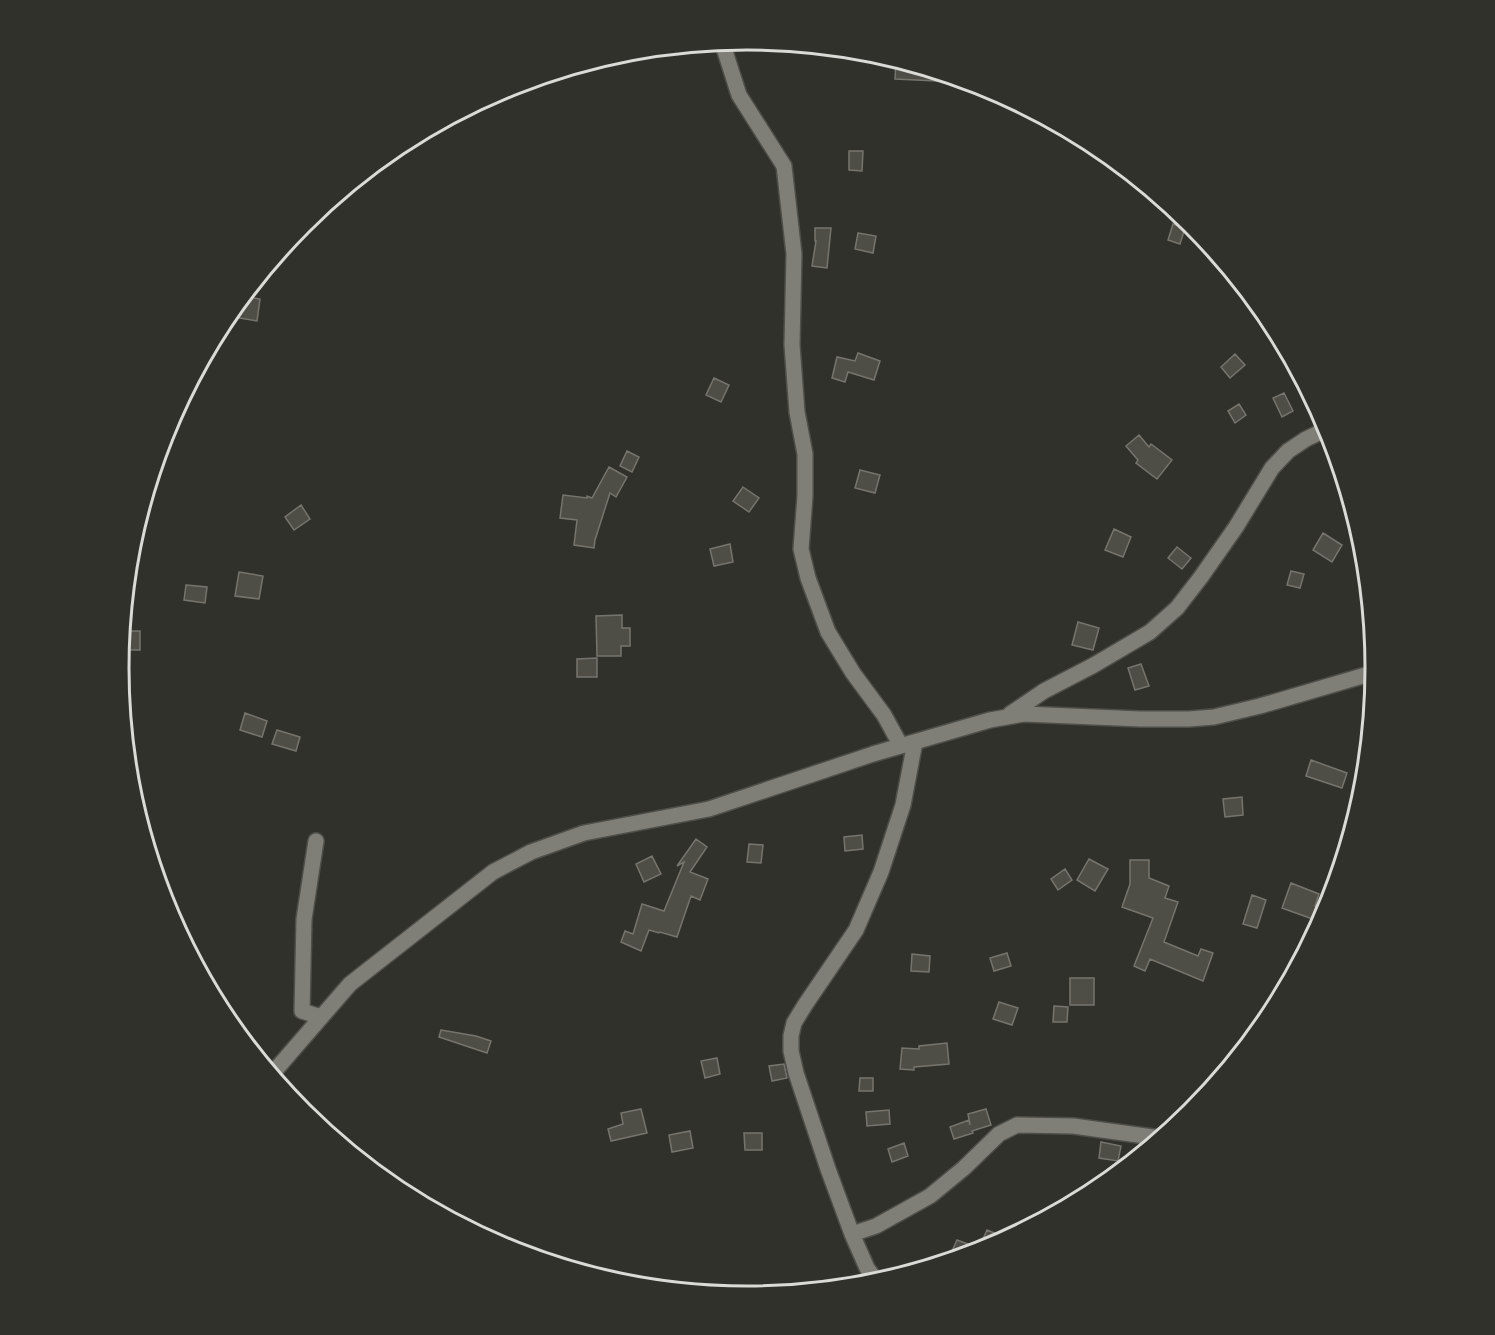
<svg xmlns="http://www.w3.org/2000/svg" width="1495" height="1335" viewBox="0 0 1495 1335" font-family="'Playfair Display',serif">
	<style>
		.building { fill: #4e4e47; stroke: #75746d; stroke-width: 1.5 }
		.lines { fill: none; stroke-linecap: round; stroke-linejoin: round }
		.minor-casing { stroke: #4f4f4a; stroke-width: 18 }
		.minor { stroke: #7f7f78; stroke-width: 15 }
		.rim { fill: none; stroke: #dadad6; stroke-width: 3 }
	</style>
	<rect width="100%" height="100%" fill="#31312b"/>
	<!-- building -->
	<path class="building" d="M896 59 958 78 957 82 895 79Z
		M849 151H863L862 171 849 170Z
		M1173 224 1185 228 1180 244 1168 240Z
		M815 228H831L827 268 812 266 816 241H815Z
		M858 233 876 236 873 253 855 249Z
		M243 296 260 299 257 321 239 318Z
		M858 353 880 361 874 380 848 372 845 382 832 378 837 357 855 361Z
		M1235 354 1245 365 1230 378 1221 367Z
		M714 378 729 385 721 402 706 395Z
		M1284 393 1293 411 1282 417 1273 398Z
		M1239 404 1246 415 1235 423 1228 411Z
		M1139 435 1149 447 1151 444 1172 460 1157 479 1136 463 1138 460 1126 446Z
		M627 451 639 457 632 472 620 466Z
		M609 467 627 477 616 497 610 493 595 540 594 548 574 545 577 520 560 518 563 495 587 498V496L592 498Z
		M860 470 880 475 875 493 855 488Z
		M743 487 759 498 749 512 733 501Z
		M301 505 310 519 294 530 285 517Z
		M1114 529 1131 537 1123 557 1105 550Z
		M1323 533 1342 545 1332 562 1313 550Z
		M730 544 733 562 714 566 710 549Z
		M1177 547 1191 558 1182 569 1168 558Z
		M1291 571 1304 574 1300 588 1287 585Z
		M239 572 263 576 259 599 235 596Z
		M186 585 207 587 205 603 184 600Z
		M622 615V628H630V646H621V656H597L596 616Z
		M1078 622 1099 628 1093 650 1072 645Z
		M123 631H140V650H122Z
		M597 658V677H577V659Z
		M1141 664 1149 686 1135 690 1128 668Z
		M245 713 267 721 262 737 240 730Z
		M277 730 300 737 296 751 272 744Z
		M1311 760 1347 773 1342 788 1306 776Z
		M1242 797 1243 815 1225 817 1223 799Z
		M862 835 863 849 845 851 844 837Z
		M696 839 707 847 690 872 708 879 700 900 691 896 677 937 660 932 659 933 649 930 641 951 621 942 625 931 633 934 642 904 664 911 684 862 677 866Z
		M749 844 763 845 761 863 747 862Z
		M652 856 661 874 644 882 636 864Z
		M1089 859 1108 869 1095 891 1077 880Z
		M1130 860H1149V878L1169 886 1165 898 1178 902 1164 942 1198 956 1201 949 1213 953 1203 981 1150 959 1145 971 1134 966 1153 918 1122 907 1130 884Z
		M1065 869 1072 880 1058 890 1051 879Z
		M1291 883 1319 894 1315 906 1327 910 1321 922 1282 908Z
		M1252 895 1266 900 1257 928 1243 924Z
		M1007 953 1011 966 994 971 990 958Z
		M912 954 930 956 929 972 911 971Z
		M1070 978H1094V1005H1070Z
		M999 1002 1018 1008 1012 1025 993 1019Z
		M1054 1006 1068 1007 1067 1022H1053Z
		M441 1030 476 1036 491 1041 487 1053 439 1037Z
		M947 1043 949 1064 914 1067V1070L900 1069 902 1048 919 1049V1046Z
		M717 1058 720 1074 705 1078 701 1061Z
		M784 1064 787 1078 772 1081 769 1066Z
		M860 1078H873V1091H859Z
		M641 1109 647 1133 611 1141 608 1129 623 1124 621 1113Z
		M986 1109 991 1125 972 1131 973 1133 954 1139 950 1127 969 1120 970 1125 968 1114Z
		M889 1110 890 1124 867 1126 866 1112Z
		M690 1131 693 1148 672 1152 669 1135Z
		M744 1133H762V1150H745Z
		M1101 1142 1121 1146 1118 1161 1099 1158Z
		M904 1143 908 1156 892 1162 888 1149Z
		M987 1230 1007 1238 988 1248 964 1256 952 1251 957 1240 979 1248Z"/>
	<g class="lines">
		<!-- minor casing -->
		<g class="minor-casing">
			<path id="minor" d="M722 42 739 95 784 166 794 254 792 345 797 412 805 454V496L801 549 808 578 828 632 853 673 884 715 901 746
				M1010 714 1044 691 1094 665 1150 632 1177 608 1201 577 1236 527 1272 468 1288 451 1306 439 1329 428
				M316 841 304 919 302 1011 321 1017
				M272 1074 350 984 493 872 531 852 584 833 709 809 873 754 990 720 1024 714 1140 719H1189L1214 717 1260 706 1376 672
				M852 1234 876 1226 930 1196 964 1168 999 1134 1017 1125 1073 1126 1160 1138
				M877 1282 867 1268 852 1234 828 1169 796 1073 791 1051V1036L794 1023 805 1005 856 930 881 872 903 805 915 742"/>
		</g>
		<!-- minor -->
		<use href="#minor" class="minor"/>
	</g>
	<!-- crop -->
	<path d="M0 0H1495V1335H0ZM129 668a618 618 0 1 1 1236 0a618 618 0 1 1-1236 0Z" fill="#31312b" fill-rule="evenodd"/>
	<path class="rim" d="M129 668a618 618 0 1 1 1236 0a618 618 0 1 1-1236 0Z"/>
</svg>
